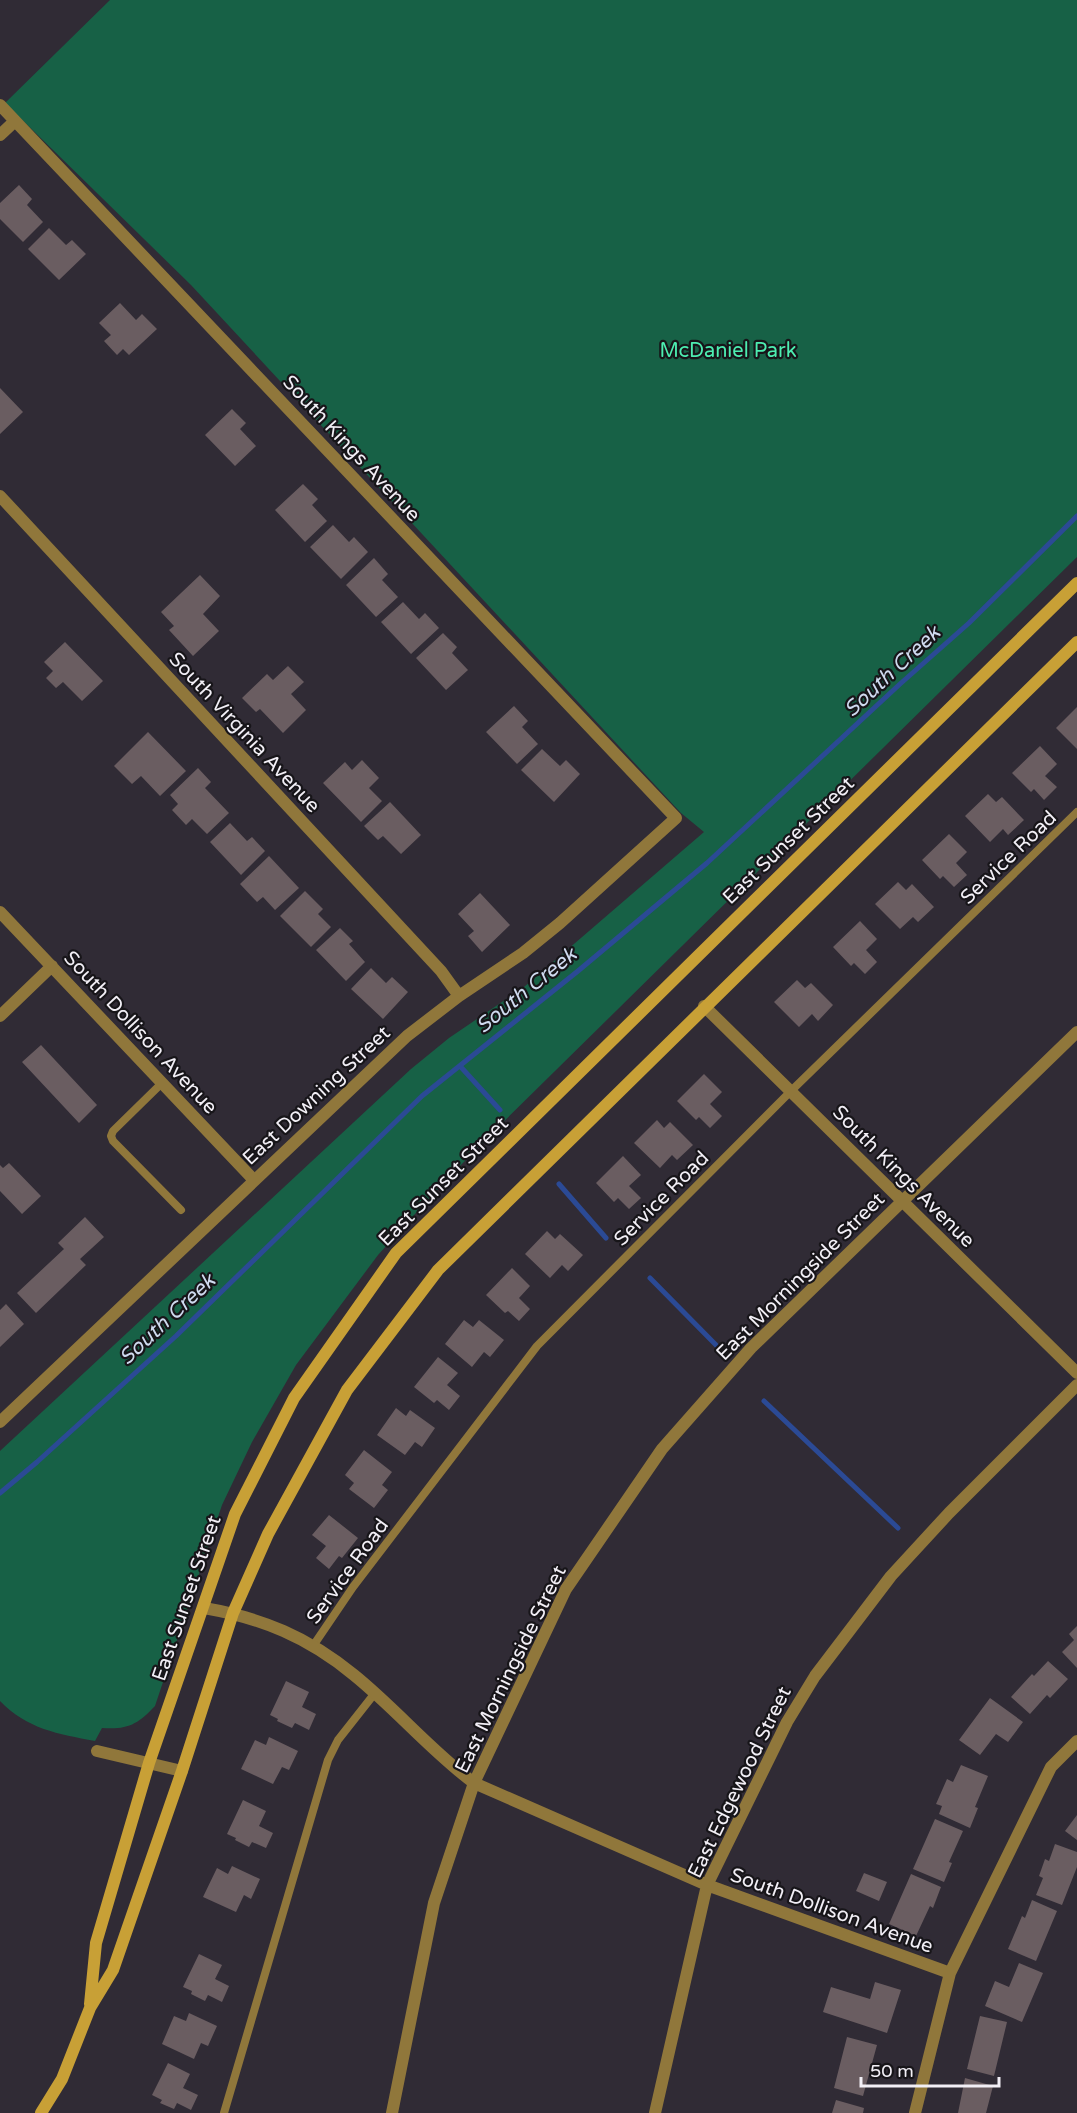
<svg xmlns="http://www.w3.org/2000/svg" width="1077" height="2113" viewBox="0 0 1077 2113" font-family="'Varela Round',sans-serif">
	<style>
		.green { fill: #176146 }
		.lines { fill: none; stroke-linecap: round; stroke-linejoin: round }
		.stream { stroke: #2b4a95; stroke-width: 5 }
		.building { fill: #6a5d61 }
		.service { stroke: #90773b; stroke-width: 8 }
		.minor { stroke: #90773b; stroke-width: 12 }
		.secondary { stroke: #c8a036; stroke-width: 12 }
		.labels { text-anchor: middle; stroke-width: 4.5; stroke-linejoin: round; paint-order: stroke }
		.park-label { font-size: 20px; fill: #4deeb1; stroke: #171519 }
		.street-label { font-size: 20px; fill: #f2eff6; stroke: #171519 }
		.water-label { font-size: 21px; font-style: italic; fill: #cfdaef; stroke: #171519 }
	</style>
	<rect width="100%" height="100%" fill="#302b35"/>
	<!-- green -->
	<path class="green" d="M110 0H1077V557L484 1141 433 1194 378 1255 296 1365 252 1442 222 1505 155 1706C138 1724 128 1730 102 1728L95 1741C58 1734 27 1729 0 1701V1451L411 1069 449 1038 524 987 704 832 681 813 191 285 5 103Z"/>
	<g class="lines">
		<!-- stream -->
		<path class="stream" d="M460 1066 500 1110
			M559 1184 606 1238
			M650 1278 716 1345
			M764 1401 898 1528
			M0 1493 37 1462 176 1336 422 1096 578 971 707 863 900 684 969 623 1077 516"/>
	</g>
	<!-- building -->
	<path class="building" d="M19 185 32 199 27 205 43 222 23 242 0 219V203Z
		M49 228 66 245 72 240 86 254 59 280 28 249Z
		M120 303 136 320 142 314 157 329 129 355 123 349 117 355 104 341 111 335 99 323Z
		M0 388 23 412 0 434Z
		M232 409 246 423 240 429 256 446 235 466 205 435Z
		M303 484 318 499 312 505 327 521 305 542 275 510Z
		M333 525 349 542 354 537 368 552 341 579 310 547Z
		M374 558 388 574 382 580 398 597 376 617 346 585Z
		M200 575 220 596 203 614 219 631 193 656 169 630 174 626 161 612Z
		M403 602 419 619 425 613 439 628 411 654 381 622Z
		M443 633 457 647 452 653 468 670 446 690 416 658Z
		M65 642 103 681 82 701 63 682 56 688 46 678 53 671 44 662Z
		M288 666 304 682 291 694 306 710 283 733 260 709 256 712 242 698 267 674 273 680Z
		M514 706 528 721 522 727 538 744 517 764 486 732Z
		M1077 707V749L1056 728Z
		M148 732 186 771 160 796 141 776 132 784 114 766Z
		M1040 746 1057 764 1045 776 1057 787 1044 800 1034 789 1031 792 1012 773Z
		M542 749 560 766 566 760 580 774 554 802 521 770Z
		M362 760 379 778 369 788 382 801 361 822 323 783 345 762 352 770Z
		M198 768 211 782 205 788 229 813 207 834 192 819 186 825 172 810 178 804 170 795Z
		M988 794 996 802 1002 797 1024 820 1008 835 1003 829 990 842 965 816Z
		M390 802 421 835 401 854 383 836 378 840 364 826Z
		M230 823 247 841 252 837 265 851 241 875 210 842Z
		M949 834 967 852 956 863 967 875 954 887 943 876 940 879 922 860Z
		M269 856 299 888 275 910 263 897 257 902 240 884Z
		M898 882 906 890 912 884 934 907 918 922 913 917 900 929 875 904Z
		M305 891 323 909 318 914 331 927 311 947 280 916Z
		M480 893 510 925 482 952 468 936 474 931 458 914Z
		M860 921 877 939 866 950 877 962 865 974 854 963 851 966 833 947Z
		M340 928 353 941 349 944 365 962 346 981 316 950Z
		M371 968 386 983 392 977 408 992 383 1019 351 989Z
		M797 980 805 988 811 983 833 1005 818 1021 812 1014 799 1027 774 1002Z
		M41 1045 97 1105 79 1123 22 1062Z
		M704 1074 722 1092 710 1104 722 1116 710 1128 699 1117 696 1120 677 1101Z
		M657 1120 664 1128 670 1122 693 1145 677 1160 672 1155 660 1168 634 1143Z
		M623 1156 641 1175 629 1186 641 1198 629 1209 618 1198 614 1202 596 1183Z
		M9 1163 41 1196 22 1214 0 1191V1165L3 1168Z
		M85 1217 104 1237 80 1259 86 1265 36 1313 17 1293 64 1249 58 1243Z
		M547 1231 555 1239 560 1234 583 1255 568 1271 562 1265 550 1278 525 1254Z
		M512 1268 530 1286 519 1298 530 1309 519 1321 508 1311 505 1313 486 1295Z
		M6 1304 24 1324 0 1347V1310Z
		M464 1320 473 1327 479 1320 504 1340 490 1357 484 1352 472 1367 445 1344Z
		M438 1357 458 1373 447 1385 460 1396 449 1410 437 1400 434 1403 414 1387Z
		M396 1408 406 1416 410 1410 435 1428 422 1447 415 1442 405 1455 377 1435Z
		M364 1450 392 1472 382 1485 388 1490 374 1508 349 1489 354 1483 345 1475Z
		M329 1515 358 1538 342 1558 339 1556 329 1569 316 1558 326 1546 312 1535Z
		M1077 1626V1668L1062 1652 1074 1640 1069 1634Z
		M1048 1661 1068 1679 1050 1698 1047 1695 1030 1714 1011 1697 1032 1674 1034 1676Z
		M286 1681 309 1692 302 1707 316 1714 309 1730 295 1723 292 1728 277 1721 278 1719 270 1715Z
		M990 1698 1023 1722 1008 1742 996 1734 980 1755 959 1740Z
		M269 1737 298 1751 289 1770 282 1767 273 1784 241 1769 255 1740 266 1745Z
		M961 1765 988 1776 975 1807 978 1808 970 1828 939 1814 942 1806 936 1804 947 1779 953 1782Z
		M243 1800 266 1811 259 1826 273 1833 266 1848 252 1842 249 1847 235 1840 236 1838 227 1834Z
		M1077 1815V1840L1065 1831Z
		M935 1819 963 1831 949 1862 952 1863 944 1882 913 1869Z
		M1055 1844 1077 1852V1867L1062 1905 1036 1895 1043 1878 1039 1876 1045 1859 1049 1861Z
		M232 1866 260 1879 251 1899 244 1895 236 1912 203 1897 217 1868 228 1874Z
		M864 1873 887 1882 879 1901 856 1891Z
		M911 1874 941 1887 933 1908 930 1906 916 1936 889 1924Z
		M1032 1900 1057 1911 1036 1961 1008 1949 1022 1916 1025 1918Z
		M199 1954 222 1965 215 1979 229 1986 222 2002 208 1995 205 2001 191 1994 192 1991 183 1987Z
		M1019 1963 1043 1973 1022 2022 985 2006 995 1981 1009 1987Z
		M875 1982 901 1990 887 2033 823 2012 831 1987 870 1999Z
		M189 2013 217 2026 208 2046 201 2043 194 2059 162 2044 174 2016 186 2021Z
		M980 2016 1007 2022 994 2076 967 2069Z
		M847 2037 877 2045 863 2096 834 2088Z
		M168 2063 190 2074 183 2088 198 2095 191 2110 177 2103 174 2109 160 2103 162 2100 152 2095Z
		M965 2078 993 2086 986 2113H958Z
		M836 2100 864 2108 863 2113H832Z"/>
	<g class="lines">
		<!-- service -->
		<path class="service" d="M162 1083 113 1131 111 1136 113 1141 181 1210
			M313 1646 353 1587 537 1346 791 1091 1077 812
			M224 2113 328 1760 338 1740 375 1693"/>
		<!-- minor -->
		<path class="minor" d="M0 105 676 818 560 923 523 953 459 996 407 1036 0 1422
			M0 135 15 121
			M0 496 441 971 459 996
			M0 912 254 1180
			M704 1006 1077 1373
			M0 1016 52 966
			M204 1608C262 1618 308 1637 354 1675 396 1709 431 1751 474 1783L707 1885 950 1973
			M97 1751 182 1771
			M392 2113 434 1903 474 1783 566 1589 662 1449 751 1348 1077 1032
			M655 2113 707 1885 787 1722 815 1676 891 1576 949 1513 1077 1385
			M915 2113 950 1973 1051 1767 1077 1741"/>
		<!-- secondary -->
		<path class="secondary" d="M90 2004 96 1943 149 1763 235 1514 294 1398 396 1253 1077 583
			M41 2113 62 2079 90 2008 113 1970 182 1771 233 1613 268 1534 347 1390 438 1270 1077 642"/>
	</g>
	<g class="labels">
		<!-- park labels -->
		<g class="park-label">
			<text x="728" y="357">McDaniel Park</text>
		</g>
		<!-- street labels -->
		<g class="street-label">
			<text transform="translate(352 448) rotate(47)" y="7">South Kings Avenue</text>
			<text transform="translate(245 732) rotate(47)" y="7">South Virginia Avenue</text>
			<text transform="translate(788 840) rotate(-44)" y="7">East Sunset Street</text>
			<text transform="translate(1008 857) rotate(-44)" y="7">Service Road</text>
			<text transform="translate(141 1032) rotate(47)" y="7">South Dollison Avenue</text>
			<text transform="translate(316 1095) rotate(-43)" y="7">East Downing Street</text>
			<text transform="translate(904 1176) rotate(45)" y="7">South Kings Avenue</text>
			<text transform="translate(443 1181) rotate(-45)" y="7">East Sunset Street</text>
			<text transform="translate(661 1198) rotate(-45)" y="7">Service Road</text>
			<text transform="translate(800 1276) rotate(-45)" y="7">East Morningside Street</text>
			<text transform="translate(347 1571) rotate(-54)" y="7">Service Road</text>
			<text transform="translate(186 1598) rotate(-71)" y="7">East Sunset Street</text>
			<text transform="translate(510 1669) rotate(-64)" y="7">East Morningside Street</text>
			<text transform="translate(739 1782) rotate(-64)" y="7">East Edgewood Street</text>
			<text transform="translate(832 1910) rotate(20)" y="7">South Dollison Avenue</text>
		</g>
		<!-- water labels -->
		<g class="water-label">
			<text transform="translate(892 671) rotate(-43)" y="7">South Creek</text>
			<text transform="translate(526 990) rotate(-39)" y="7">South Creek</text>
			<text transform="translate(167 1319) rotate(-43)" y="7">South Creek</text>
		</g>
	</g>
	<!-- scale -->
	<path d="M861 2077v9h138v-9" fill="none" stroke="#f2eff6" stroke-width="3"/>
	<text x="870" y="2077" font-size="18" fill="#f2eff6" stroke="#171519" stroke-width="4.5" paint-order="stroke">50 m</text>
</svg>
